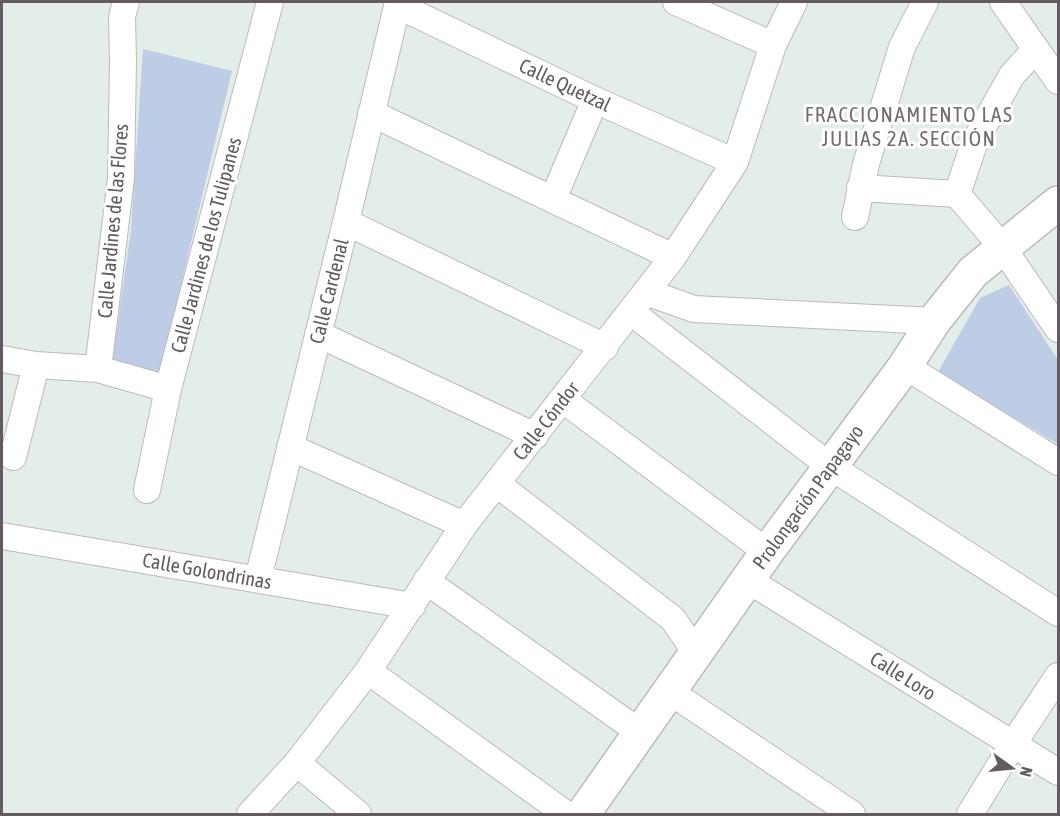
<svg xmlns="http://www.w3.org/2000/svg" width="1060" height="816" viewBox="0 0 1060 816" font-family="'Asap Condensed',sans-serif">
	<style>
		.green { fill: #bdcde6 }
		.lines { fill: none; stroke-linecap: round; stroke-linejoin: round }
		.street-casing { stroke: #bfb7bd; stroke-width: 28 }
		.secondary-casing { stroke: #c1b8bf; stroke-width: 36 }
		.street { stroke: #fff; stroke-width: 26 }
		.secondary { stroke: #fff; stroke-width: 33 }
		.labels { text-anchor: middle; stroke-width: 6; stroke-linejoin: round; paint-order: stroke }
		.street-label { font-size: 20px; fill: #635a62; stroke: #fff }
		.neighbourhood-label { font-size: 21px; letter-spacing: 1.5px; fill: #756b74; stroke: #fff }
	</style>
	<rect width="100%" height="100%" fill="#e2eee7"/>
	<!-- green -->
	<path class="green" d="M143 49 232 71 159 377 112 364 131 230Z
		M1009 285 1058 360V444L938 372 980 298Z"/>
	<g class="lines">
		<!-- street casing -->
		<g class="street-casing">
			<path id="street" d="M676 2 773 45
				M1003 2 1058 81
				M397 5 595 100 735 162
				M371 113 673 257
				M860 188 957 194 1003 248 1058 329
				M957 194 975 141 1012 75 1036 49
				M553 199 595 100
				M855 217 866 164 902 47 925 2
				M346 222 605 347
				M646 292 694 309 934 321
				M631 312 831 467 1058 613
				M318 334 535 436
				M2 359 36 365 98 369 168 389
				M905 366 1058 462
				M98 369 121 178 123 61 122 17 126 2
				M562 399 767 552
				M290 447 464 525
				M13 457 36 365
				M497 484 673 619 696 653
				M147 490 168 389 270 2
				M2 536 412 606
				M258 579 346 222 398 2
				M748 580 1058 772
				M426 581 641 733
				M368 671 566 814
				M669 691 852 814
				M297 763 358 814
				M250 814 297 763 368 671 464 525 673 257 735 162 773 45 794 2
				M970 814 1013 744 1058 676"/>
		</g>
		<!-- secondary casing -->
		<g class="secondary-casing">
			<path id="secondary" d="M583 814 767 552 905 366 934 321 973 272 1058 203"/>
		</g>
		<!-- street -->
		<use href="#street" class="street"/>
		<!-- secondary -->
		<use href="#secondary" class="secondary"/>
	</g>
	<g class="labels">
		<!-- street labels -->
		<g class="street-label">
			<text transform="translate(565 85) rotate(25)" y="7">Calle Quetzal</text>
			<text transform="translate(113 221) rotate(-85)" y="7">Calle Jardines de las Flores</text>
			<text transform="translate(206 245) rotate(-75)" y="7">Calle Jardines de los Tulipanes</text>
			<text transform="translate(329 291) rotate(-76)" y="7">Calle Cardenal</text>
			<text transform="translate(546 421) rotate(-52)" y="7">Calle Cóndor</text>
			<text transform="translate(808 497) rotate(-54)" y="7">Prolongación Papagayo</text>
			<text transform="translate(207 571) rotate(10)" y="7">Calle Golondrinas</text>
			<text transform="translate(903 676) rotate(32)" y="7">Calle Loro</text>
		</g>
		<!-- neighbourhood labels -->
		<g class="neighbourhood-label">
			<text x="909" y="122">FRACCIONAMIENTO LAS<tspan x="909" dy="24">JULIAS 2A. SECCIÓN</tspan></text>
		</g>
	</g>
	<!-- border -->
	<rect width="1060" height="816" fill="none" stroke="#635a62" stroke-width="6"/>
	<!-- north arrow -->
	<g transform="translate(1012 768) rotate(105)" stroke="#ffffff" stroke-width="4.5" paint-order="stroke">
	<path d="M0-4.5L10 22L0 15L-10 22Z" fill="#635a62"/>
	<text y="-9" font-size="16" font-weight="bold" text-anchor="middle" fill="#635a62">N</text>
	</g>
</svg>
